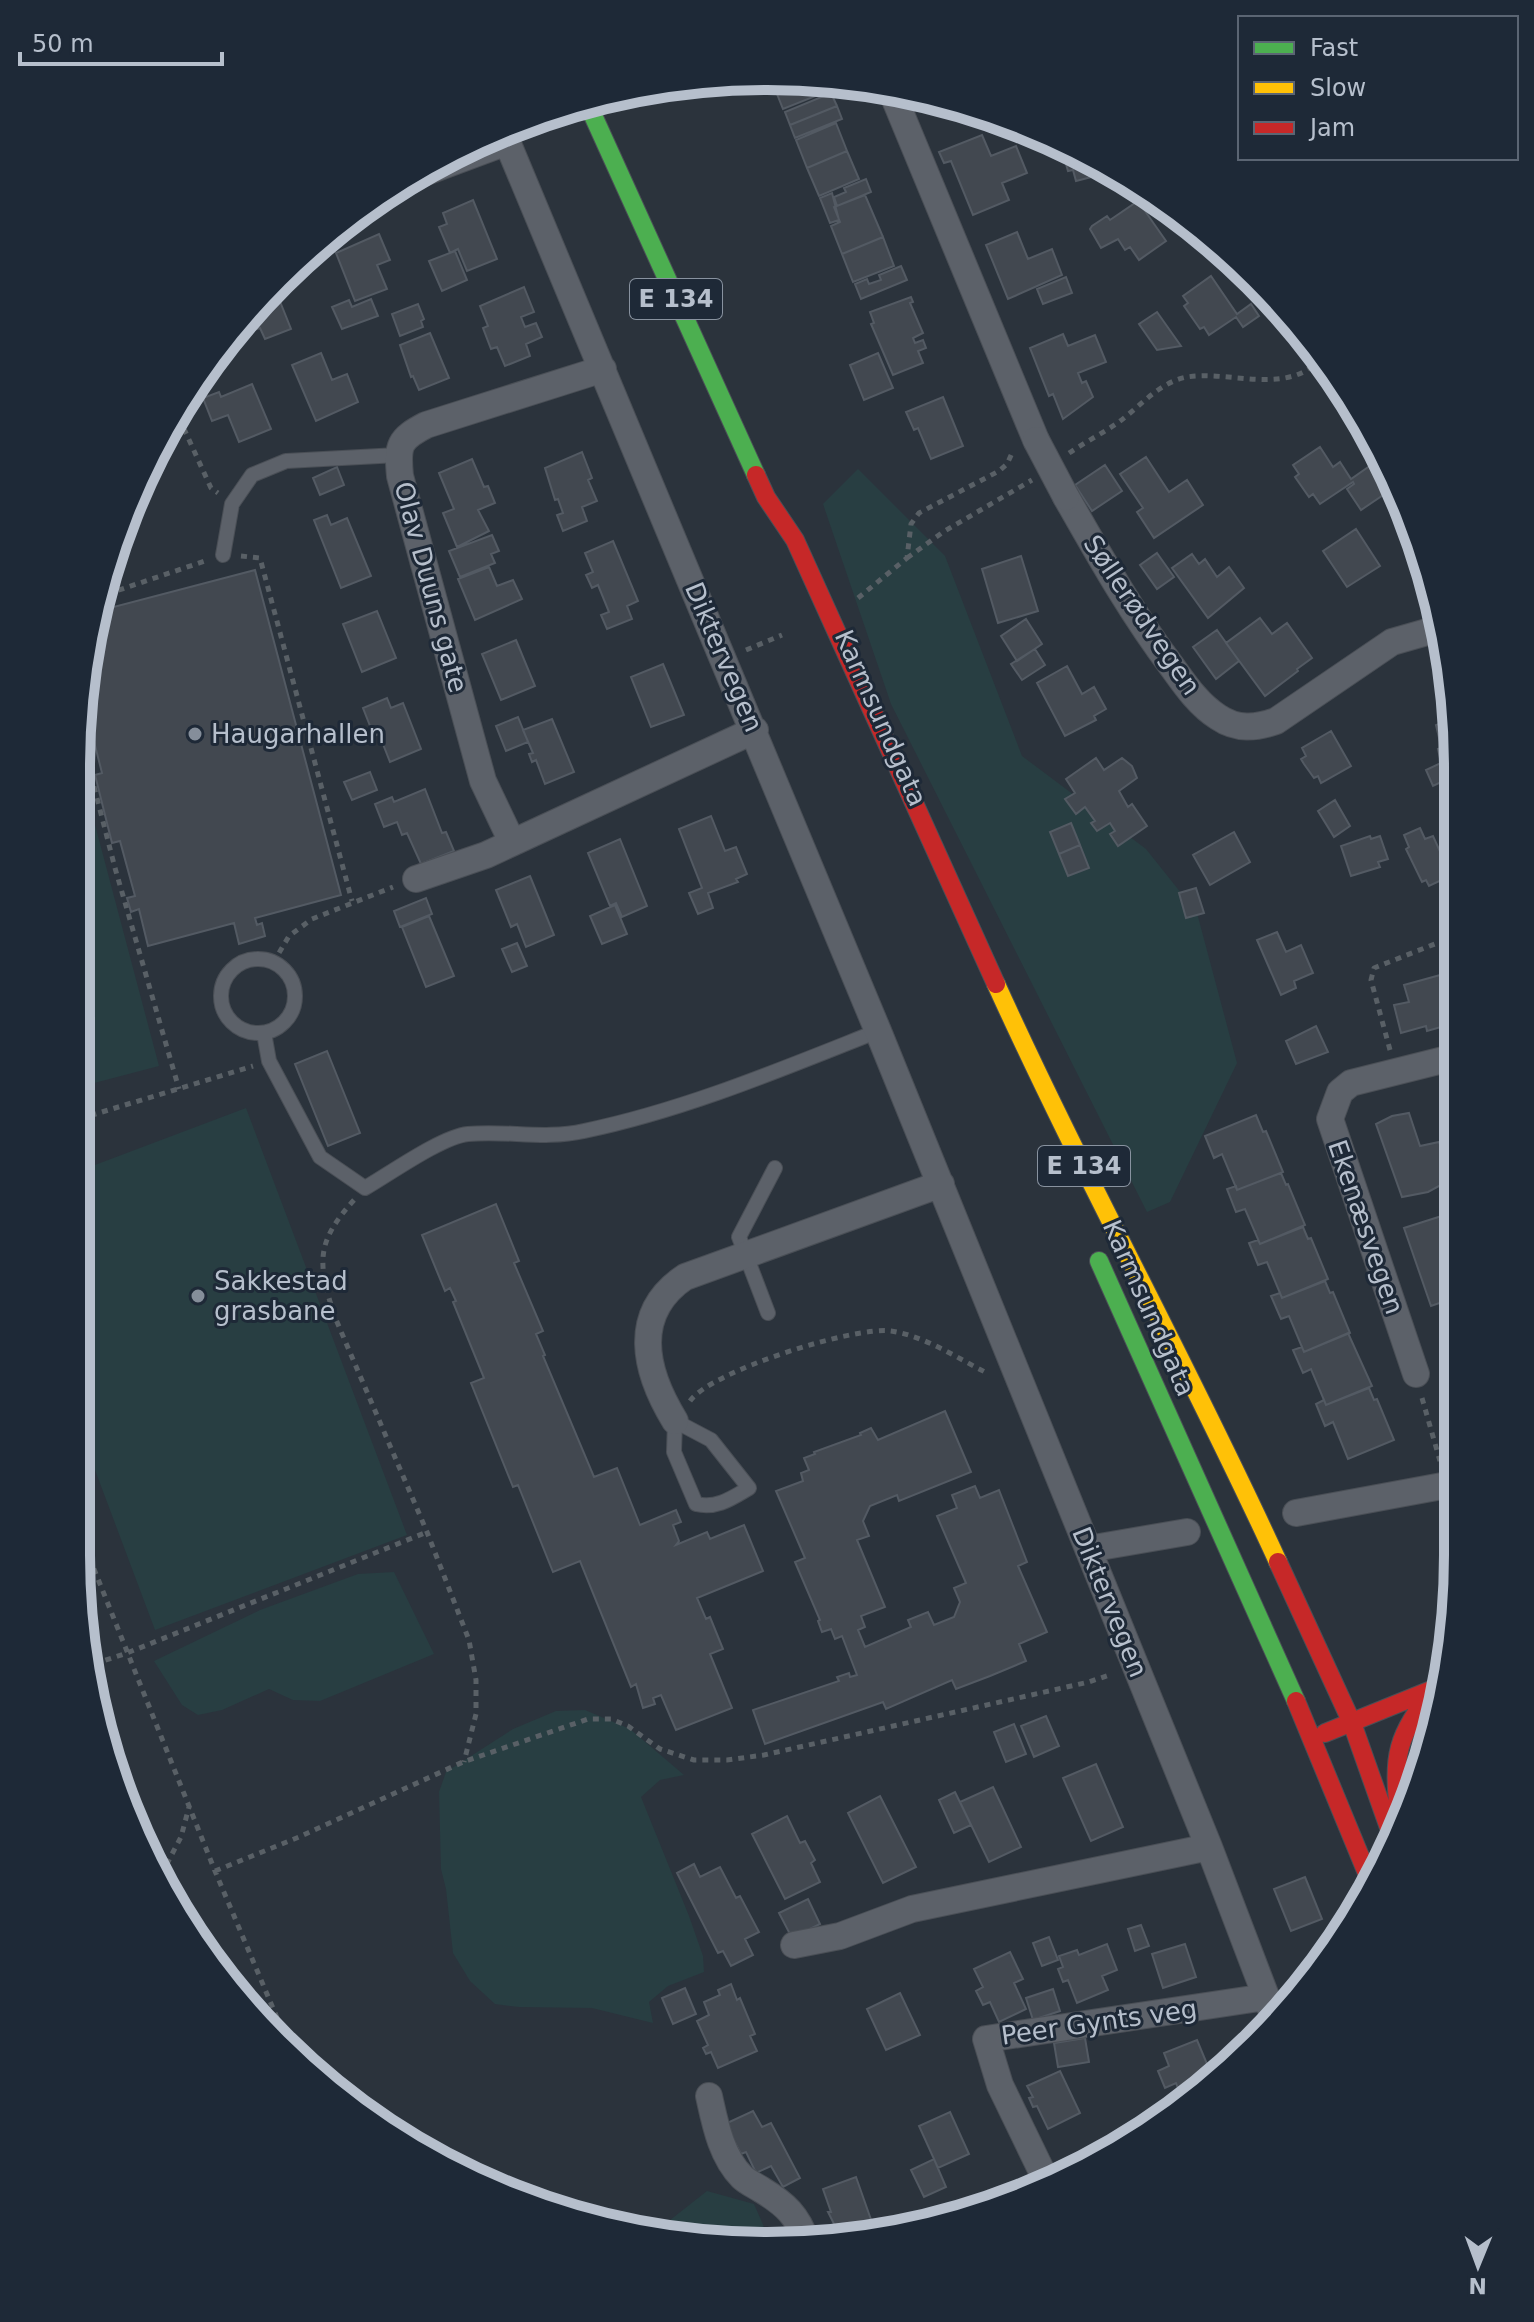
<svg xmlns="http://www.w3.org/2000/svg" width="1534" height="2322" viewBox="0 0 1534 2322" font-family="'DejaVu Sans',sans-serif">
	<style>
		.green { fill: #283e42 }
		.building { fill: #424850; stroke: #535a63; stroke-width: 2 }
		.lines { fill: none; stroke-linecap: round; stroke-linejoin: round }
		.lane-casing { stroke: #4a4f56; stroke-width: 16 }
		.street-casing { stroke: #4a4f56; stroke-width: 28 }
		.fast-casing { stroke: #4a4f56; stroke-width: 20 }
		.slow-casing { stroke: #4a4f56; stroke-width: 20 }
		.jam-casing { stroke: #4a4f56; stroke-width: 20 }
		.path { stroke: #596066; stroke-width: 5; stroke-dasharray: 6 6; stroke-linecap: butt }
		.lane { stroke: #5c6169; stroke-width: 14 }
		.street { stroke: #5c6169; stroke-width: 26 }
		.fast { stroke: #4caf50; stroke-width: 18 }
		.slow { stroke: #ffc107; stroke-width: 18 }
		.jam { stroke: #c62828; stroke-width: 18 }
		.street-bridge-casing { stroke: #4a4f56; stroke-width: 28; stroke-linecap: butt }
		.street-bridge { stroke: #5c6169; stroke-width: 26 }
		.poi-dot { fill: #858e9a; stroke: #1e2937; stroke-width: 3 }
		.labels { text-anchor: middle; stroke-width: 6; stroke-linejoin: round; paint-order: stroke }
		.shield { fill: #1e2937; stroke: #88929f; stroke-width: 2 }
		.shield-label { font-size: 24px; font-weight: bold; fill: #b6bfcc }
		.street-label { font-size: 26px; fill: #b6bfcc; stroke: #1e2937 }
		.poi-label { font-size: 26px; fill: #b6bfcc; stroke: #1e2937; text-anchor: start }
		.rim { fill: none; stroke: #b6bfcc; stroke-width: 10 }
	</style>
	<rect width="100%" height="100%" fill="#2b333c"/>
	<!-- green -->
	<path class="green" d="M858 469 945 556 1022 756 1146 849 1197 913 1237 1063 1170 1202 1147 1212 891 704 823 504Z
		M81 772 159 1066 79 1087Z
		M246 1108 407 1535 155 1630 77 1422 79 1171Z
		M394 1572 434 1654 320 1701 293 1700 269 1689 222 1710 198 1715 182 1705 154 1661 260 1610 358 1574Z
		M585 1710 630 1729 684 1775 660 1780 641 1797 689 1916 703 1956 704 1972 668 1986 649 2002 653 2023 592 2008 519 2007 495 2004 470 1981 453 1953 446 1889 441 1869 439 1792 446 1772 513 1729 556 1711Z
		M707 2191 754 2204 772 2245 660 2228Z"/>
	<!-- building -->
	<path class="building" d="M781 79 818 81 823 93 783 109 773 84Z
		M831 93 837 106 790 125 785 112Z
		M837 106 842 119 795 138 790 125Z
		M836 123 847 151 807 168 796 140Z
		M982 135 991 156 1016 146 1027 173 1002 183 1009 200 973 215 951 161 944 163 939 152Z
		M1067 149 1112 168 1115 171 1076 181 1073 170 1068 171 1062 150Z
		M847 151 859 179 819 196 807 168Z
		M866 179 871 192 837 206 834 197 846 192 844 188Z
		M832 193 839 220 830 223 820 198Z
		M865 195 883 237 842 254 831 226 840 222 834 207Z
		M473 200 497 259 467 271 458 249 450 253 439 227 447 224 443 213Z
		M1138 201 1166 241 1139 260 1130 247 1125 250 1118 239 1101 248 1090 229 1092 226 1107 216 1110 220Z
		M1017 232 1028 259 1052 249 1062 275 1008 299 986 245Z
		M379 234 390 260 377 265 387 289 355 301 336 253Z
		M883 237 894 266 853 282 842 254Z
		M455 251 467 280 442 291 429 261Z
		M901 266 907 280 861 299 855 284 867 279 869 284 881 280 879 275Z
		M1211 276 1237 314 1251 304 1259 316 1243 327 1236 317 1209 335 1204 327 1200 329 1184 306 1188 303 1183 296Z
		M1066 277 1072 293 1043 304 1037 289Z
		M524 287 534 312 521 317 525 327 536 323 542 337 526 344 530 356 505 366 497 347 491 349 483 328 488 326 480 306Z
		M268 292 272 302 279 299 291 329 265 339 260 328 254 330 250 319 246 321 244 316Z
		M911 297 913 302 910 303 923 333 913 338 915 343 923 340 926 348 918 351 923 363 893 375 871 324 874 323 870 312Z
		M371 299 378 316 342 329 332 307 349 300 352 307Z
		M418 304 424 319 421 321 423 327 400 336 392 314Z
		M1157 312 1181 346 1157 350 1139 324Z
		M430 333 449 378 419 390 413 376 411 377 400 345Z
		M1063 334 1068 346 1095 335 1106 362 1078 373 1082 383 1086 381 1093 397 1063 419 1053 394 1049 396 1030 348Z
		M321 353 332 380 347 374 358 402 316 421 292 365Z
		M878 353 893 388 864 400 850 365Z
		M252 384 271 429 239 442 228 415 212 421 203 398 219 392 221 397Z
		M943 397 963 446 931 459 918 428 914 430 906 412Z
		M1320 447 1333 467 1340 462 1351 479 1374 463 1377 469 1381 466 1395 487 1361 510 1347 489 1354 484 1353 482 1320 504 1313 494 1309 497 1295 477 1299 474 1293 465Z
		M582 452 592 478 588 480 597 501 582 507 587 521 563 531 557 515 563 513 558 499 555 500 545 468Z
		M1146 457 1169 492 1187 480 1203 505 1154 538 1137 512 1143 508 1120 474Z
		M472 459 484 487 488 486 495 503 478 510 489 531 457 547 443 513 454 509 439 473Z
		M1105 465 1122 491 1092 511 1075 485Z
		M337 467 344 485 320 495 313 478Z
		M327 515 331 525 347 518 371 576 341 588 314 520Z
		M1356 529 1380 566 1347 587 1323 551Z
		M492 535 499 551 491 554 495 563 460 577 449 551Z
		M613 541 638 601 627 606 632 619 607 629 601 615 609 612 598 585 592 588 586 575 593 572 585 553Z
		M1157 553 1174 577 1157 589 1140 565Z
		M1192 554 1199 564 1205 559 1217 577 1229 567 1244 588 1208 618 1172 568Z
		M1021 556 1038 611 998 623 982 569Z
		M489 567 497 586 513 580 522 599 475 620 458 579Z
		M255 570 341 895 255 918 257 925 262 923 265 936 239 944 234 923 148 946 139 909 131 912 127 898 135 896 120 841 112 843 95 775 102 773 82 694V676L102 610Z
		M377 611 396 658 362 672 343 624Z
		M1260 618 1272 634 1287 623 1312 658 1297 669 1298 671 1265 696 1226 643Z
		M1026 619 1042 644 1017 661 1001 636Z
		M1217 630 1239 661 1216 679 1193 647Z
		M516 640 535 686 501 700 482 654Z
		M1035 649 1045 665 1022 680 1011 664Z
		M663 664 684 715 651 727 631 677Z
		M1067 666 1082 694 1094 687 1106 709 1094 716 1096 720 1065 736 1037 683Z
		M387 698 391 708 403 703 421 749 390 762 379 734 374 736 363 708Z
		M518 717 528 742 506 751 496 726Z
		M1456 717V750L1450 752 1448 740 1440 742 1436 725Z
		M552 719 574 772 545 784 536 760 532 762 529 754 533 753 523 730Z
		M1331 731 1351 766 1321 783 1318 776 1314 778 1304 764 1301 759 1306 756 1302 748Z
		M1449 746 1456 765V775L1433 786 1426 770 1441 763 1438 749Z
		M1096 758 1104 770 1122 758 1132 766 1137 778 1119 791 1128 807 1132 804 1147 826 1118 846 1110 834 1115 831 1110 823 1097 831 1091 823 1095 821 1085 807 1076 814 1065 799 1075 793 1066 779Z
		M370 772 377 790 352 800 344 782Z
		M425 789 442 833 446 832 454 851 421 864 407 833 402 835 397 822 384 827 375 804 392 797 394 802Z
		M1335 800 1350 826 1334 837 1318 811Z
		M711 816 725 851 736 847 747 874 736 879 738 882 708 893 713 908 698 914 689 893 702 888 679 829Z
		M1071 823 1080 845 1059 854 1050 832Z
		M1420 828 1425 839 1433 836 1448 869 1445 870 1448 877 1429 886 1426 880 1422 882 1406 849 1409 847 1404 835Z
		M1234 832 1250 862 1210 885 1193 855Z
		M1370 836 1371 839 1380 836 1388 859 1378 862 1380 867 1351 876 1341 846Z
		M620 839 647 906 622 917 616 903 610 906 588 853Z
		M1080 845 1089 868 1068 876 1059 854Z
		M530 876 554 935 526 947 517 924 511 927 496 890Z
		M1196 888 1204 913 1186 918 1179 893Z
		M426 898 432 914 400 927 394 911Z
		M615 905 627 934 602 944 590 916Z
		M429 916 454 976 426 987 402 927Z
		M1277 932 1286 952 1301 945 1313 973 1294 981 1296 988 1281 995 1257 940Z
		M517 943 527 966 512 972 502 949Z
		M1451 972 1455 987V1019L1447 1021 1448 1025 1427 1031 1426 1026 1401 1033 1394 1005 1409 1002 1404 985Z
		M1316 1026 1328 1052 1296 1064 1286 1041Z
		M327 1051 360 1133 328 1146 295 1064Z
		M1409 1113 1420 1146 1439 1142 1452 1179 1428 1192 1402 1197 1376 1124 1392 1116Z
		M1256 1115 1263 1132 1266 1131 1283 1172 1237 1190 1222 1154 1214 1158 1205 1136Z
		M1281 1173 1286 1185 1288 1184 1305 1225 1260 1244 1245 1209 1236 1212 1227 1189 1236 1186 1237 1190Z
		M496 1204 519 1261 514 1263 543 1331 536 1334 545 1355 543 1356 594 1477 617 1468 640 1525 676 1510 681 1522 673 1525 679 1541 676 1545 707 1532 710 1539 744 1525 763 1571 697 1598 706 1619 710 1617 723 1649 710 1654 732 1708 676 1730 661 1695 653 1698 655 1704 643 1708 636 1684 631 1687 580 1561 553 1572 518 1485 513 1487 471 1383 484 1378 453 1302 456 1301 450 1288 445 1291 422 1235Z
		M1451 1213 1454 1221V1240L1444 1244 1454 1267V1298L1431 1306 1404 1228Z
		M1303 1227 1308 1239 1311 1238 1328 1279 1282 1298 1267 1262 1258 1265 1249 1243 1258 1240 1260 1244Z
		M1325 1281 1330 1293 1333 1292 1350 1333 1304 1352 1289 1316 1281 1319 1271 1296 1280 1293 1282 1298Z
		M1348 1333 1372 1386 1326 1405 1311 1369 1303 1373 1293 1350 1302 1347 1304 1352Z
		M1369 1388 1374 1400 1377 1399 1394 1440 1348 1459 1333 1422 1325 1426 1316 1404 1324 1400 1326 1405Z
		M945 1411 971 1472 899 1501 897 1495 870 1506 863 1521 869 1536 857 1540 885 1607 861 1616 865 1627 858 1630 865 1647 911 1627 908 1620 928 1612 934 1625 954 1617 960 1602 954 1588 966 1583 937 1516 957 1508 952 1495 975 1486 980 1498 999 1490 1027 1562 1018 1566 1047 1632 1019 1644 1026 1661 990 1676 956 1689 952 1680 886 1709 883 1702 765 1744 753 1710 839 1681 837 1677 849 1673 850 1677 857 1675 842 1636 835 1639 831 1629 822 1632 818 1621 820 1620 795 1562 805 1558 776 1491 803 1481 801 1473 809 1470 804 1458 815 1454 814 1452 861 1435 860 1433 871 1428 878 1440Z
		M1046 1716 1059 1746 1034 1757 1021 1726Z
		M1014 1724 1026 1754 1006 1762 994 1732Z
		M1096 1764 1123 1827 1091 1841 1063 1778Z
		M993 1787 1021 1847 989 1862 960 1802Z
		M955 1792 971 1825 954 1833 939 1800Z
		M880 1796 916 1867 883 1883 848 1813Z
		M787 1816 800 1843 805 1841 815 1860 811 1863 820 1882 785 1899 752 1834Z
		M694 1864 700 1877 720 1867 736 1898 740 1896 759 1932 745 1939 753 1955 731 1966 723 1951 718 1953 677 1873Z
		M1305 1877 1322 1919 1291 1931 1274 1889Z
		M808 1899 820 1924 792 1938 779 1913Z
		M1141 1925 1149 1946 1135 1951 1128 1929Z
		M1049 1937 1058 1960 1042 1966 1033 1943Z
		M1107 1944 1117 1970 1102 1976 1108 1990 1077 2003 1068 1980 1063 1982 1058 1969 1063 1967 1059 1956 1077 1950 1079 1955Z
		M1185 1944 1196 1977 1163 1988 1152 1954Z
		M1010 1952 1023 1979 1014 1983 1026 2009 999 2022 990 2002 983 2005 976 1991 983 1987 974 1969Z
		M731 1984 737 2000 740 1998 755 2034 750 2036 757 2051 718 2068 711 2052 706 2054 703 2048 708 2045 697 2021 709 2015 704 2002 720 1995 718 1990Z
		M685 1988 696 2014 673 2024 662 1998Z
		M1053 1989 1060 2011 1033 2020 1026 1998Z
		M900 1993 920 2035 886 2050 867 2009Z
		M1085 2038 1089 2062 1058 2067 1054 2043Z
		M1197 2040 1212 2076 1179 2091 1176 2083 1165 2088 1158 2071 1169 2066 1164 2053Z
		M1060 2071 1080 2113 1048 2129 1037 2106 1033 2107 1029 2098 1033 2097 1027 2086Z
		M753 2111 762 2127 771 2123 800 2178 783 2187 771 2166 756 2173 746 2152 741 2154 725 2124Z
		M950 2112 969 2154 938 2168 919 2126Z
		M934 2159 946 2187 924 2197 911 2170Z
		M856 2177 875 2231 840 2236 828 2212H831L823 2189Z
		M835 2226 839 2236 814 2240 812 2235Z"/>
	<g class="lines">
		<!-- lane casing -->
		<g class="lane-casing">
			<path id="lane" d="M223 555 232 504 252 475 286 461 398 455
				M221 996a37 37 0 1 1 74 0a37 37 0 1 1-74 0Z
				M264 1033 269 1061 320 1157 365 1188C391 1173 441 1137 468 1134 506 1130 545 1140 584 1131 685 1110 782 1069 878 1031
				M768 1313 739 1237 775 1168
				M675 1421 711 1440 749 1488C732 1498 717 1509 696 1504L674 1452Z"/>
		</g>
		<!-- street casing -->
		<g class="street-casing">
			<path id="street" d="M891 90 1036 440
				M503 132 878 1031 1209 1847 1275 2020
				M415 176 507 142
				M1066 497C1099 555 1132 614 1173 668 1186 686 1199 705 1218 717 1237 730 1256 728 1276 721L1392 642 1441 628
				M512 842 483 781 400 476C397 445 399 439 426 425L603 369
				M416 879 486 855 755 730
				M1416 1374 1330 1119 1340 1092 1351 1083 1455 1057
				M675 1421C645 1372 630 1314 685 1277L941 1184
				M1296 1513 1453 1484
				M1088 1549 1187 1532
				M794 1945 840 1936 912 1909 1209 1847
				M709 2096C715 2123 721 2156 742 2177 747 2182 756 2186 762 2190 785 2204 798 2216 806 2241
				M1045 2178 1000 2085 986 2039 1266 1997"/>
		</g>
		<!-- fast casing -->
		<g class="fast-casing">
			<path id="fast" d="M586 100 756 475
				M1099 1261 1296 1701"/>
		</g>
		<!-- slow casing -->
		<g class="slow-casing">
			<path id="slow" d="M996 984C1085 1180 1189 1367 1278 1562"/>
		</g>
		<!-- jam casing -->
		<g class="jam-casing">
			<path id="jam" d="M756 475 766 497 795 540 996 984
				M1278 1562 1352 1723 1393 1839
				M1296 1701 1369 1878
				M1325 1733 1441 1686
				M1400 1816C1391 1759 1397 1732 1436 1688"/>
		</g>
		<!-- path -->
		<path class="path" d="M175 420 185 431 211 488 218 493
			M1069 453C1084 443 1101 434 1116 424 1139 408 1159 382 1187 377 1231 370 1289 397 1322 357
			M241 556 260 558 352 901
			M907 558 943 532 1032 480
			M107 594 208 560
			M858 598 907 558 911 524 919 513 999 471 1007 464 1013 451
			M746 650 782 635
			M82 740 115 868 179 1089
			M273 963 289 936 312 919 393 887
			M1390 1050 1371 980 1374 968 1455 936
			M79 1119 253 1066
			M354 1200C315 1243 318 1263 334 1315L427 1532 469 1640 476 1680V1714L464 1762
			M1422 1398 1440 1461
			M690 1401C711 1371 854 1326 891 1331 925 1336 957 1358 987 1373
			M76 1524 215 1871 286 2039
			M94 1664 127 1653 427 1532
			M215 1871 299 1837 463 1762 588 1719H611L628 1726 660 1749 694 1760H727L764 1755 1089 1682 1112 1674
			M161 1875 181 1837 189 1807"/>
		<!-- lane -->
		<use href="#lane" class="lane"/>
		<!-- street -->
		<use href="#street" class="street"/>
		<!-- fast -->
		<use href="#fast" class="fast"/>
		<!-- slow -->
		<use href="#slow" class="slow"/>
		<!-- jam -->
		<use href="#jam" class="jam"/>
		<!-- street-bridge casing -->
		<g class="street-bridge-casing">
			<path id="street-bridge" d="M1036 440 1066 497"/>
		</g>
		<!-- street-bridge -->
		<use href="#street-bridge" class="street-bridge"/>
	</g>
	<!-- markers -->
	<g class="poi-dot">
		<circle cx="195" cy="734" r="8"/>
		<circle cx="198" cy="1296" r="8"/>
	</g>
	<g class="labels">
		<!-- shield labels -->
		<g class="shield">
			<rect x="630" y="279" width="92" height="40" rx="6"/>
			<rect x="1038" y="1146" width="92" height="40" rx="6"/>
		</g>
		<g class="shield-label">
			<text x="676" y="307">E 134</text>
			<text x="1084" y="1174">E 134</text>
		</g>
		<!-- street labels -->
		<g class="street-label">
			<text transform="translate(431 587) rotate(75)" y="9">Olav Duuns gate</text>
			<text transform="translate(1142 615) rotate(56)" y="9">Søllerødvegen</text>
			<text transform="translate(724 657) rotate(67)" y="9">Diktervegen</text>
			<text transform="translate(881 718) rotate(66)" y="9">Karmsundgata</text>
			<text transform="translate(1366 1227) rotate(71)" y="9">Ekenæsvegen</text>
			<text transform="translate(1149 1308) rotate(66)" y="9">Karmsundgata</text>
			<text transform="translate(1110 1602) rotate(68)" y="9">Diktervegen</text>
			<text transform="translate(1099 2022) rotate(-8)" y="9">Peer Gynts veg</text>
		</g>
		<!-- poi labels -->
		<g class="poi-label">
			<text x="211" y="743">Haugarhallen</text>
			<text x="214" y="1290">Sakkestad<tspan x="214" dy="30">grasbane</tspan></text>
		</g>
	</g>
	<!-- crop -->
	<path d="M0 0H1534V2322H0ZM767 90H767A677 677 0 0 1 1444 767V1555A677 677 0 0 1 767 2232H767A677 677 0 0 1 90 1555V767A677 677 0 0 1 767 90Z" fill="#1e2937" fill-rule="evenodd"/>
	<path class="rim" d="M767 90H767A677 677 0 0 1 1444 767V1555A677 677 0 0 1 767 2232H767A677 677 0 0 1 90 1555V767A677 677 0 0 1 767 90Z"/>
	<!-- legend -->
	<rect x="1238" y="16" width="280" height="144" fill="#1e2937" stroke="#5b6573" stroke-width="2"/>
	<rect x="1254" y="42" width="40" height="12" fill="#4caf50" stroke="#5b6573" stroke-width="2"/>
	<text x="1310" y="56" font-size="24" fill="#b6bfcc">Fast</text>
	<rect x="1254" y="82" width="40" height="12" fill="#ffc107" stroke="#5b6573" stroke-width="2"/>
	<text x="1310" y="96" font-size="24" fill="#b6bfcc">Slow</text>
	<rect x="1254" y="122" width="40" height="12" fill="#c62828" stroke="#5b6573" stroke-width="2"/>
	<text x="1310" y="136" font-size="24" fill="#b6bfcc">Jam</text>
	<!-- north arrow -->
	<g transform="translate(1478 2266) rotate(181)" stroke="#1e2937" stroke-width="6" paint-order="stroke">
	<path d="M0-6L14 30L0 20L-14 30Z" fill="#b6bfcc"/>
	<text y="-12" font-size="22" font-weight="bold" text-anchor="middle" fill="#b6bfcc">N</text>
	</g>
	<!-- scale -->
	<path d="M20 52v12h202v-12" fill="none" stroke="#b6bfcc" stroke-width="4"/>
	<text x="32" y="52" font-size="24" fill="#b6bfcc" stroke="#1e2937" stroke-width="6" paint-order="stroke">50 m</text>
</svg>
